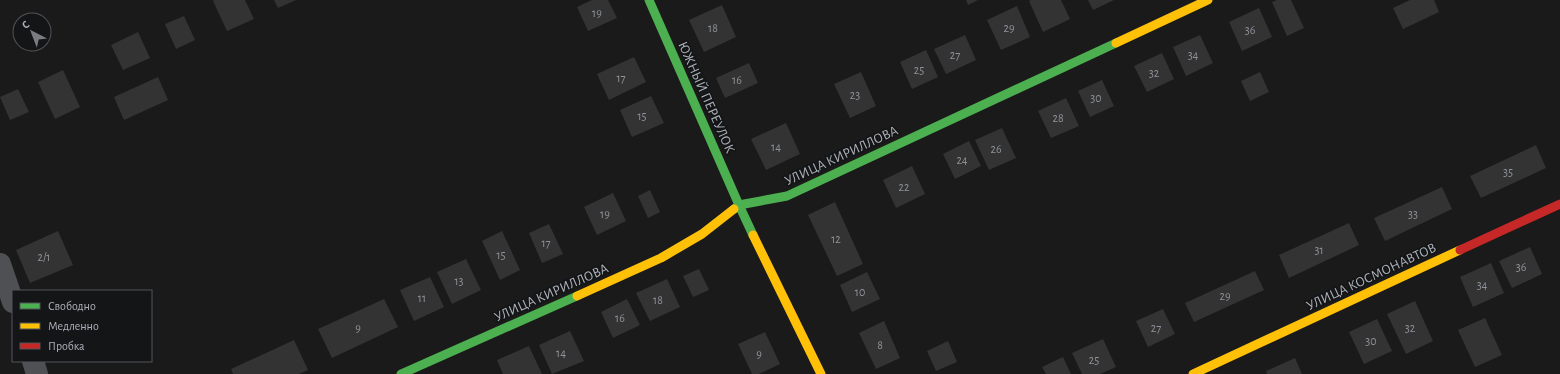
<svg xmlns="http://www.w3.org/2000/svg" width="1560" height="374" viewBox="0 0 1560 374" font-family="'Alegreya Sans',sans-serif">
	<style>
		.building { fill: #333334 }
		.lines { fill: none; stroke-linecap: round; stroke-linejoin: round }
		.street { stroke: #4e5053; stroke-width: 22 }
		.fast { stroke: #4caf50; stroke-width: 9 }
		.slow { stroke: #ffc107; stroke-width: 9 }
		.jam { stroke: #c62828; stroke-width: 9 }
		.labels { text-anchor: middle; stroke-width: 3.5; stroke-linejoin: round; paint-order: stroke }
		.number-label { font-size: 12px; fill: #8e9298 }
		.street-label { font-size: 14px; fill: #acb2ba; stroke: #141516 }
	</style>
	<rect width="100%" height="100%" fill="#1a1a1a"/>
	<!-- building -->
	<path class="building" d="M214 0H245L254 19 227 31 213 1Z
		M274 0H296L278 8Z
		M592 0H608L617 18 588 31 577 7Z
		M966 0H978L968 5Z
		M1031 0H1061L1070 19 1043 32 1029 1Z
		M1088 0H1114L1093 10Z
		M1277 0H1291L1304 28 1287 36 1272 2Z
		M1410 0H1434L1439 12 1403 29 1393 8Z
		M722 5 736 37 704 52 689 20Z
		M1017 6 1030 37 1001 50 987 20Z
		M1259 8 1272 37 1242 51 1229 22Z
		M184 16 195 40 176 49 165 24Z
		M138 32 150 58 123 70 111 45Z
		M965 35 976 60 946 74 934 49Z
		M1200 35 1213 63 1186 76 1173 47Z
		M926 50 938 77 912 89 900 62Z
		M1162 53 1174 79 1147 92 1134 66Z
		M634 57 646 82 609 100 597 74Z
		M749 63 758 83 725 98 716 78Z
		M63 70 80 107 55 119 38 82Z
		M861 72 876 106 850 118 834 84Z
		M1260 72 1269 92 1250 101 1241 81Z
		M158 77 168 100 124 120 114 97Z
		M1102 80 1114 106 1090 117 1078 91Z
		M18 89 29 112 10 120 0 97Z
		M651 96 664 123 632 137 620 110Z
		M1066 98 1079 126 1051 138 1038 111Z
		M786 123 800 154 766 170 751 139Z
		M1002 128 1016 158 989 170 975 140Z
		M969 141 981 166 955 179 943 154Z
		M1536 145 1546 168 1481 198 1470 176Z
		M912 166 925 194 896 208 883 180Z
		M1442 187 1452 209 1385 241 1374 218Z
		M650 190 660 212 648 218 638 196Z
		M613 193 626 221 597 235 584 207Z
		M835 202 863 264 837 276 808 215Z
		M1349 223 1359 245 1289 278 1279 255Z
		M549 224 563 254 542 263 529 233Z
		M58 231 73 265 30 283 16 250Z
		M502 231 520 270 500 280 482 241Z
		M1530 247 1542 274 1512 288 1499 261Z
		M466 259 481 290 452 304 437 272Z
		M1491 263 1504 293 1473 307 1460 277Z
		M699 269 709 290 693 297 683 276Z
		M1255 271 1264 290 1194 322 1185 303Z
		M867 272 880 299 852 312 840 285Z
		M430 277 444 307 414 321 400 290Z
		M667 279 680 307 650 321 636 293Z
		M384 299 398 327 332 358 318 329Z
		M627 299 640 325 613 338 601 312Z
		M1415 301 1433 341 1406 354 1387 314Z
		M1163 309 1175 334 1148 347 1136 321Z
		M1485 318 1502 355 1475 367 1458 330Z
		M1377 319 1392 351 1364 364 1349 332Z
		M884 321 900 358 876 369 859 333Z
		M570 331 584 361 552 374 539 345Z
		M765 332 780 364 759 374H752L738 344Z
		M1103 339 1116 367 1100 374H1082L1072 353Z
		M294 340 308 370 299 374H233L231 369Z
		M948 341 957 362 936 371 927 351Z
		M529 346 542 374H503L497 360Z
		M1063 357 1071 374H1046L1042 367Z
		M1295 358 1302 374H1267L1266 371Z"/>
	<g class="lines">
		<!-- street -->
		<path class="street" d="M0 264 13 302
			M33 361 37 374"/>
		<!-- fast -->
		<path class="fast" d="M649 0 739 205 753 235
			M734 209 739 205 787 196 1116 43
			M401 374 577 296"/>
		<!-- slow -->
		<path class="slow" d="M1116 43 1208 0
			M753 235 821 374
			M577 296 661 258 702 234 734 209
			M1193 374 1460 250"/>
		<!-- jam -->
		<path class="jam" d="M1460 250 1560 204"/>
	</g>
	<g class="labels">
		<!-- number labels -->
		<g class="number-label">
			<text x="597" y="17">19</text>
			<text x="713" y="32">18</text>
			<text x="1009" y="32">29</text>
			<text x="1250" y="34">36</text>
			<text x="955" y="59">27</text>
			<text x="1193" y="59">34</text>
			<text x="919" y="74">25</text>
			<text x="1154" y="77">32</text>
			<text x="621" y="82">17</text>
			<text x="737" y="84">16</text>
			<text x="855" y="99">23</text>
			<text x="1096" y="102">30</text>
			<text x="642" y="120">15</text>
			<text x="1058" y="122">28</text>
			<text x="776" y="151">14</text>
			<text x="996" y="153">26</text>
			<text x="962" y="164">24</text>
			<text x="1508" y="176">35</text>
			<text x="904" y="191">22</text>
			<text x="605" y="218">19</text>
			<text x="1413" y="218">33</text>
			<text x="836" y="243">12</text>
			<text x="546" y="247">17</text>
			<text x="1319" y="254">31</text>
			<text x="501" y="259">15</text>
			<text x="44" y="261">2/1</text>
			<text x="1521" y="271">36</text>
			<text x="459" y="285">13</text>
			<text x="1482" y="289">34</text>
			<text x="860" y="296">10</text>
			<text x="1225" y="300">29</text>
			<text x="422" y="302">11</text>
			<text x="658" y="304">18</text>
			<text x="620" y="322">16</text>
			<text x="358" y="332">9</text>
			<text x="1156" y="332">27</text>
			<text x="1410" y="332">32</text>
			<text x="1371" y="345">30</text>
			<text x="880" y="349">8</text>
			<text x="561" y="357">14</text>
			<text x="759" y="358">9</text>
			<text x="1094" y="364">25</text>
		</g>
		<!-- street labels -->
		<g class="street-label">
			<text transform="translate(707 97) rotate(66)" y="5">ЮЖНЫЙ ПЕРЕУЛОК</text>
			<text transform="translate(841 155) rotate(-25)" y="5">УЛИЦА КИРИЛЛОВА</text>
			<text transform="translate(1371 276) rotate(-25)" y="5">УЛИЦА КОСМОНАВТОВ</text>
			<text transform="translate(551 292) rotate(-24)" y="5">УЛИЦА КИРИЛЛОВА</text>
		</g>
	</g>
	<!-- legend -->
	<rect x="12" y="290" width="140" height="72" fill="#141516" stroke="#515458"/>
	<rect x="20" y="303" width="20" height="6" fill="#4caf50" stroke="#515458"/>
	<text x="48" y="310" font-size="12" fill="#acb2ba">Свободно</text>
	<rect x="20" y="323" width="20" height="6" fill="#ffc107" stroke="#515458"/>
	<text x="48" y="330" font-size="12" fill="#acb2ba">Медленно</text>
	<rect x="20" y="343" width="20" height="6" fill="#c62828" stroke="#515458"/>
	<text x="48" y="350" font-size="12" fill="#acb2ba">Пробка</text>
	<!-- north arrow -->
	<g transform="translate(32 32) rotate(318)"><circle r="19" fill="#141516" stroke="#515458"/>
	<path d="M0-3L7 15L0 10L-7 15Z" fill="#797d82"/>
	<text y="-6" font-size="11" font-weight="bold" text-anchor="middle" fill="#acb2ba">С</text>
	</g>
</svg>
